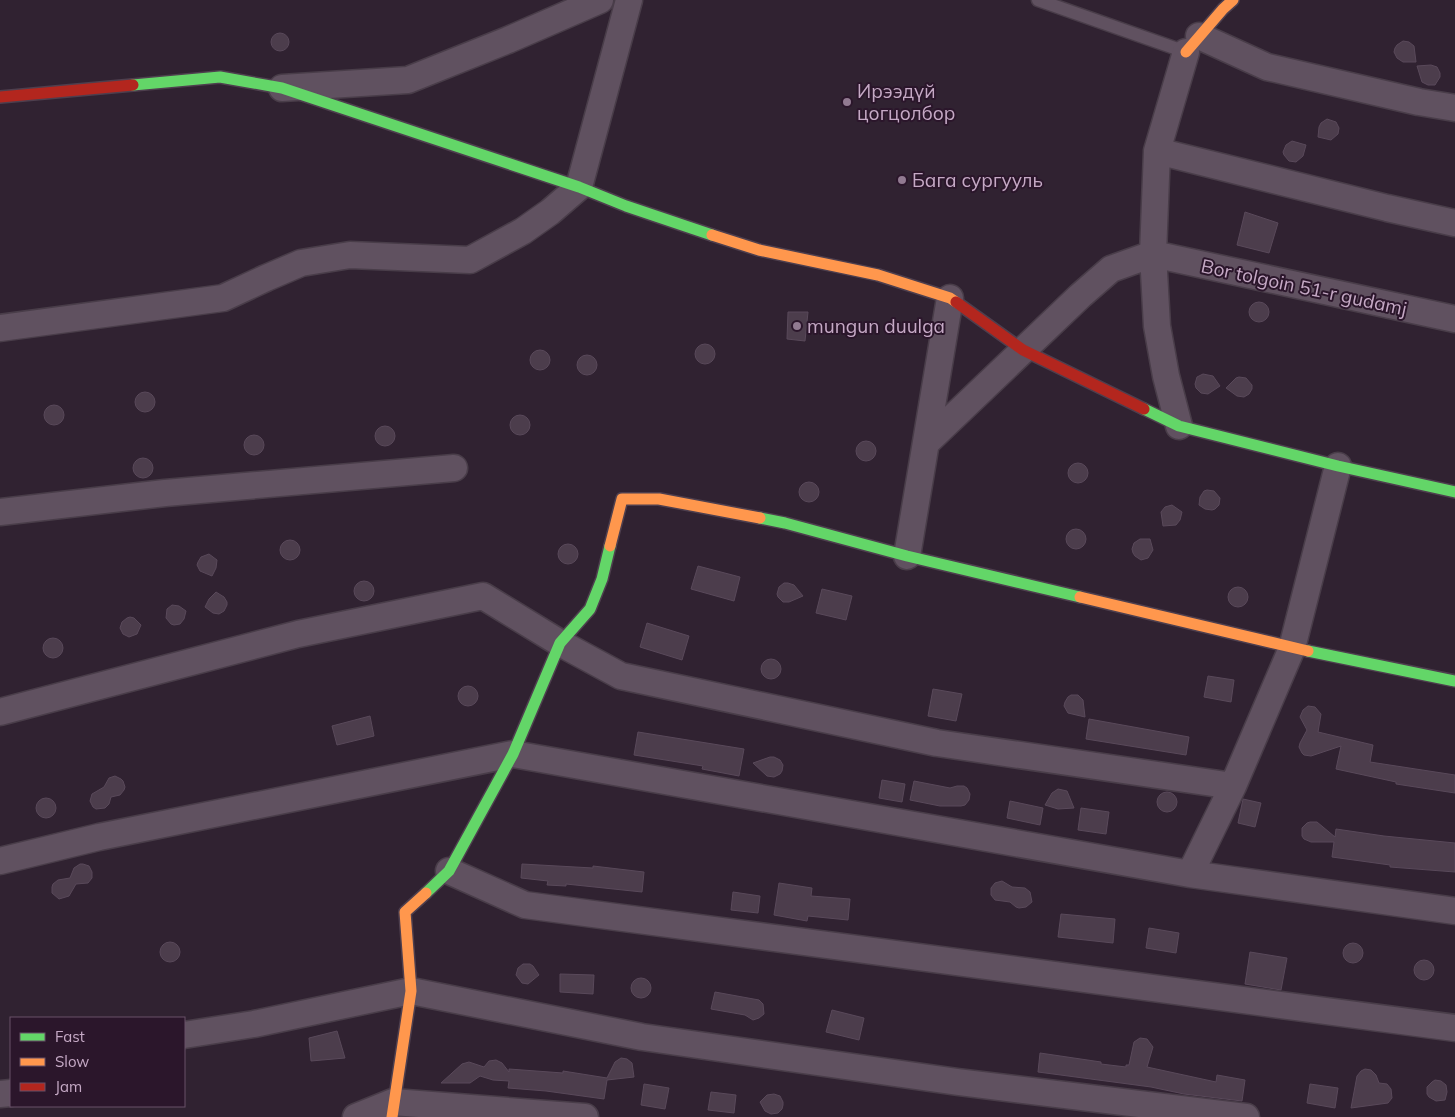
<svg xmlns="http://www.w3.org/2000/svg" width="1455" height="1117" viewBox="0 0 1455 1117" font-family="Mulish,sans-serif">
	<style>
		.building { fill: #4c3d4c; stroke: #59495a }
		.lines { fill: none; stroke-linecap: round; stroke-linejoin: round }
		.lane-casing { stroke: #493d49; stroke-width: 15 }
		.street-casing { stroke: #493d49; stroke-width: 29 }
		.fast-casing { stroke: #4e3f4e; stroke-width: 14 }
		.slow-casing { stroke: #4e3f4e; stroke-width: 14 }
		.jam-casing { stroke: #4e3f4e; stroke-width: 14 }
		.lane { stroke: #605160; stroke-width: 12 }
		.street { stroke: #605160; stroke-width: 26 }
		.fast { stroke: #63d668; stroke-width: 11 }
		.slow { stroke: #ff974d; stroke-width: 11 }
		.jam { stroke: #b3261e; stroke-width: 11 }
		.poi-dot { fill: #917a91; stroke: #2b162b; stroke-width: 2 }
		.labels { text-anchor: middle; stroke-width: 4; stroke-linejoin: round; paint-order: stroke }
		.poi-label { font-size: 19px; fill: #c5a9c5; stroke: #2b162b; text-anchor: start }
		.street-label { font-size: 19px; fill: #c5a9c5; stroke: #2b162b }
	</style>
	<rect width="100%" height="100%" fill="#302231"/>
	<!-- building -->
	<path class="building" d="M271 42a9 9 0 1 1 18 0a9 9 0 1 1-18 0Z
		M1403 41 1409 42 1414 46 1416 62H1403L1397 58 1394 52 1395 48 1397 45Z
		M1431 65 1437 67 1440 73V77L1435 85H1428L1422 82 1417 66Z
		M1327 119 1336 122 1339 128 1338 134 1331 140 1318 137 1319 127 1321 123Z
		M1292 141 1306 145 1303 156 1296 162 1289 161 1284 155 1283 152 1286 145Z
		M1245 212 1278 223 1269 253 1237 245Z
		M1249 312a10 10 0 1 1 20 0a10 10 0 1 1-20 0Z
		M788 312H808L805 341 787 339Z
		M695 354a10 10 0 1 1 20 0a10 10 0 1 1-20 0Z
		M530 360a10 10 0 1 1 20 0a10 10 0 1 1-20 0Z
		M577 365a10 10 0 1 1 20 0a10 10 0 1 1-20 0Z
		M1203 374 1213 376 1220 386 1208 394 1201 393 1196 388 1195 384 1197 377Z
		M1239 377 1246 378 1252 385V389L1249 394 1244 397 1237 396 1226 388 1236 378Z
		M135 402a10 10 0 1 1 20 0a10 10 0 1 1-20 0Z
		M44 415a10 10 0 1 1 20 0a10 10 0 1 1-20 0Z
		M510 425a10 10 0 1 1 20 0a10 10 0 1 1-20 0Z
		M375 436a10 10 0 1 1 20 0a10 10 0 1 1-20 0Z
		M244 445a10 10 0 1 1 20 0a10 10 0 1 1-20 0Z
		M856 451a10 10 0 1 1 20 0a10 10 0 1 1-20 0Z
		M133 468a10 10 0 1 1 20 0a10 10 0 1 1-20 0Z
		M1068 473a10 10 0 1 1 20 0a10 10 0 1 1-20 0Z
		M799 492a10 10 0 1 1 20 0a10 10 0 1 1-20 0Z
		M1207 490 1214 491 1220 498 1219 505 1215 509 1212 510 1205 509 1199 505 1200 497 1204 491Z
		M1172 505 1182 512 1180 520 1176 525 1163 526 1161 512 1165 507Z
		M1066 539a10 10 0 1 1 20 0a10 10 0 1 1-20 0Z
		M1140 539H1150L1153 550 1148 558 1141 560 1135 556 1133 553 1132 549 1134 543Z
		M280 550a10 10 0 1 1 20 0a10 10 0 1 1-20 0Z
		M558 554a10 10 0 1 1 20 0a10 10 0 1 1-20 0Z
		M209 554 217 560 216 568 212 576 200 571 197 565 198 562 201 557Z
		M698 566 740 577 734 601 691 589Z
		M354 591a10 10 0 1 1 20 0a10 10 0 1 1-20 0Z
		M784 583H788L794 585 803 596 789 602H783L778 597 777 594 779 587Z
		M1228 597a10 10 0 1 1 20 0a10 10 0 1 1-20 0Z
		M822 589 852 596 846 620 816 613Z
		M216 592 224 597 227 602V605L224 611 219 614 213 613 205 607 209 599Z
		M172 605 179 606 186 611 184 619 180 624 174 625 171 624 166 618 167 609Z
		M130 617 134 618 141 625 137 634 129 637 123 634 120 628 122 622 127 618Z
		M647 623 689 636 682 660 640 647Z
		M43 648a10 10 0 1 1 20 0a10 10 0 1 1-20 0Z
		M761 669a10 10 0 1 1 20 0a10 10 0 1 1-20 0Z
		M1208 676 1234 680 1231 702 1204 697Z
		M458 696a10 10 0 1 1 20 0a10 10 0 1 1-20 0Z
		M933 689 962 694 956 721 928 716Z
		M1071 695H1078L1083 700 1085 717 1068 713 1064 706 1065 702 1068 697Z
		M1308 706 1315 707 1321 714 1318 732 1373 745 1370 762 1455 775V793L1396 784V782L1336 769 1341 746 1311 756 1304 755 1302 753 1299 747 1300 743 1307 730 1300 717 1303 710Z
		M370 716 374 736 337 745 332 726Z
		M1089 719 1189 737 1186 755 1086 739Z
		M638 732 744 749 739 776 702 769 703 766 634 755Z
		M770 757H774L780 760 783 765 782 771 780 774 774 777 767 776 753 763Z
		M115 776 121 779 123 781 125 787 124 790 120 795 111 797 109 804 105 808 96 809 93 807 90 801 92 794 104 787 109 778Z
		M882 780 905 784 902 802 879 798Z
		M914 781 950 788 957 786H964L967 788 970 794 969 800 965 805 961 806H940L910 800Z
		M1058 789 1067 791 1074 808 1058 809 1045 805 1052 793Z
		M1157 802a10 10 0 1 1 20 0a10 10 0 1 1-20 0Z
		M36 808a10 10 0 1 1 20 0a10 10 0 1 1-20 0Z
		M1243 799 1261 803 1255 827 1238 823Z
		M1010 801 1043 808 1040 825 1007 818Z
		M1081 808 1109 812 1106 834 1078 830Z
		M1310 822H1317L1335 837 1336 829 1384 836 1455 843V872L1390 867V865L1332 857 1334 842H1311L1304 839 1302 836V828L1307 823Z
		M80 864H83L89 866 92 872V878L88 883 76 884 69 896 59 899 52 893V887L53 884 58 880 70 878 74 868Z
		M522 864 593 868V866L644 872 642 892 566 884V886L547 885 548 881 521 878Z
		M1002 881 1012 887 1025 888 1030 892 1032 902 1026 907 1019 908 1016 907 1010 902 995 900 991 895V888L995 883Z
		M779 883 812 888 811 896 850 899 848 920 808 916 807 921 774 915Z
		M733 892 760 896 758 913 731 910Z
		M1061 914 1115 919 1113 943 1058 937Z
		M1149 928 1179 933 1176 953 1146 948Z
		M160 952a10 10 0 1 1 20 0a10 10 0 1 1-20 0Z
		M1343 953a10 10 0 1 1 20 0a10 10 0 1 1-20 0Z
		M1250 952 1287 958 1281 990 1245 984Z
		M1414 970a10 10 0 1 1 20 0a10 10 0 1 1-20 0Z
		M523 964H530L533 966 539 975 528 984 522 983 516 975 518 968Z
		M560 974 594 975 593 994 560 992Z
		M631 988a10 10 0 1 1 20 0a10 10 0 1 1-20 0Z
		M715 992 759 1000 763 1004 764 1014 759 1018 753 1020 745 1015 711 1009Z
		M832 1010 864 1018 859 1040 826 1032Z
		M337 1031 345 1058 311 1061 309 1038Z
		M1140 1038 1147 1039 1153 1047 1147 1067 1216 1082 1217 1075 1245 1080 1242 1101 1184 1094 1151 1087 1038 1072 1040 1053 1101 1062V1064L1126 1067V1065H1129L1134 1042Z
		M621 1058 627 1059 632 1063 634 1077 607 1080 604 1099 546 1091 508 1088 509 1081 493 1080 480 1076 470 1083H441L462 1064 469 1062 484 1067 489 1061 496 1060 502 1063 509 1072V1069L563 1073V1071L607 1078 615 1062Z
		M1365 1069 1371 1070 1376 1075 1379 1083 1387 1084 1391 1089 1392 1098 1388 1103 1351 1108 1357 1076 1361 1071Z
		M1435 1080 1441 1081 1446 1085 1447 1092 1445 1100 1436 1101 1429 1097 1427 1094V1087L1432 1082Z
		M644 1084 669 1088 665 1109 641 1105Z
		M1310 1084 1338 1088 1335 1108 1307 1103Z
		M711 1092 736 1095 734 1113 708 1110Z
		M774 1094 780 1096 783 1102V1105L782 1109 778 1113 771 1114 765 1111 760 1102 767 1095Z"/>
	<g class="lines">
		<!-- lane casing -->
		<g class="lane-casing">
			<path id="lane" d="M1038 0 1186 52"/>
		</g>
		<!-- street casing -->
		<g class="street-casing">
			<path id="street" d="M1199 36 1267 67 1419 102 1455 108
				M282 88 408 80 508 40 600 0
				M1157 151 1387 208 1455 223
				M0 328 223 298 266 278 301 263 350 255 470 260 523 231 550 212 579 187 629 0
				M1179 426 1166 376 1157 326 1153 254 1157 151 1186 52
				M926 443 1080 296 1111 269 1153 254 1455 319
				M0 512 165 493 454 468
				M907 556 950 298
				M0 712 298 634 483 596 560 643 621 676 937 743 1233 786
				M0 861 99 837 513 754 1190 874 1455 911
				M449 871 525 905 1455 1028
				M1190 874 1233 786 1292 648 1338 466
				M184 1035 254 1024 411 991 642 1037 958 1082 1246 1117
				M0 1094 11 1093
				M356 1117 393 1102 585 1117"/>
		</g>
		<!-- fast casing -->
		<g class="fast-casing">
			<path id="fast" d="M133 85 220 77 282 88 579 187 626 206 712 235
				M1144 409 1179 426 1338 466 1455 492
				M760 518 785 523 907 556 1080 597
				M1308 651 1455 681
				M426 893 449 871 513 754 560 643 590 609 602 579 610 546"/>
		</g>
		<!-- slow casing -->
		<g class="slow-casing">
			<path id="slow" d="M1186 52 1223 9 1233 0
				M712 235 759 250 878 275 950 298 956 302
				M610 546 622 499H659L760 518
				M1080 597 1308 651
				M392 1117 411 991 405 912 426 893"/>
		</g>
		<!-- jam casing -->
		<g class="jam-casing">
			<path id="jam" d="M0 97 133 85
				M956 302 1023 350 1144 409"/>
		</g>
		<!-- lane -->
		<use href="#lane" class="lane"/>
		<!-- street -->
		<use href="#street" class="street"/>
		<!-- fast -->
		<use href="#fast" class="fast"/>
		<!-- slow -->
		<use href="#slow" class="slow"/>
		<!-- jam -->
		<use href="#jam" class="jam"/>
	</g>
	<!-- markers -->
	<g class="poi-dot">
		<circle cx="847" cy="102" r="5"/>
		<circle cx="902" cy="180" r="5"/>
		<circle cx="797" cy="326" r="5"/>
	</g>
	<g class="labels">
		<!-- poi labels -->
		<g class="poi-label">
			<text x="857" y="98">Ирээдүй<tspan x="857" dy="22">цогцолбор</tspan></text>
			<text x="912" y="187">Бага сургууль</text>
			<text x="807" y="333">mungun duulga</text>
		</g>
		<!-- street labels -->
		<g class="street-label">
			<text transform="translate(1304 287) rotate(12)" y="7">Bor tolgoin 51-r gudamj</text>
		</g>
	</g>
	<!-- legend -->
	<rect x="10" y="1017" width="175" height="90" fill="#2b162b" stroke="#695169"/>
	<rect x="20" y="1033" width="25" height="8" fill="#63d668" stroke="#695169"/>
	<text x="55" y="1042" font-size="15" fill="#c5a9c5">Fast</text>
	<rect x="20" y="1058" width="25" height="8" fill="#ff974d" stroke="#695169"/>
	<text x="55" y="1067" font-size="15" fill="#c5a9c5">Slow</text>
	<rect x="20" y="1083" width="25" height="8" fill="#b3261e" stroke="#695169"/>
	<text x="55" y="1092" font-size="15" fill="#c5a9c5">Jam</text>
</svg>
